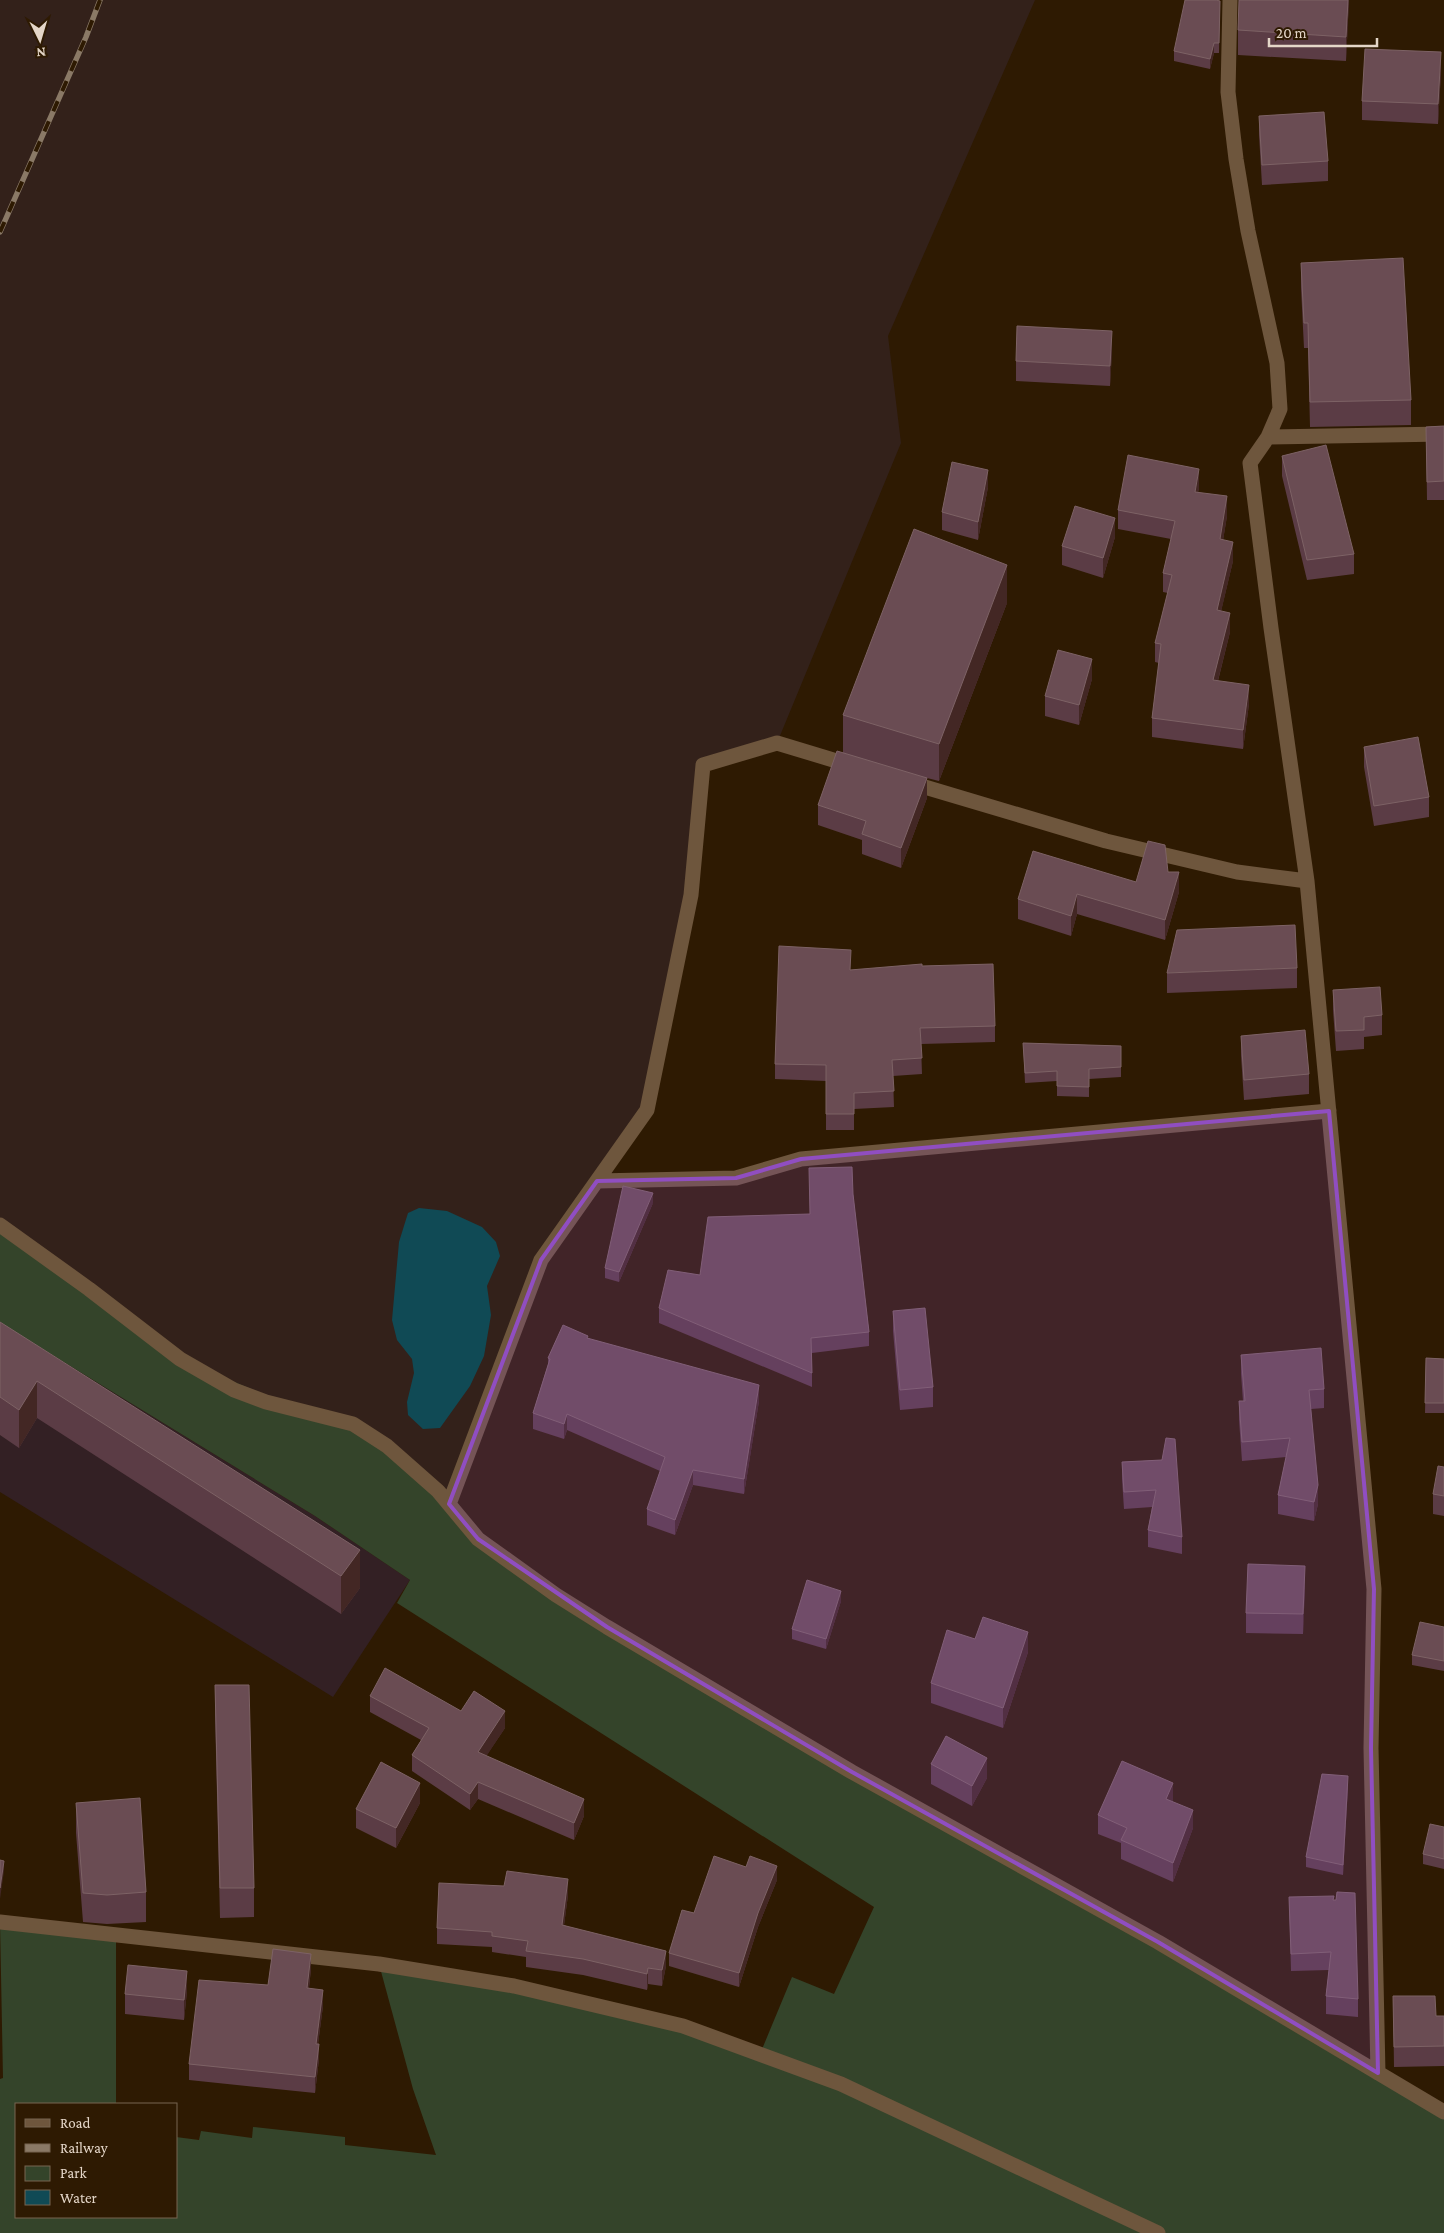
<svg xmlns="http://www.w3.org/2000/svg" width="1444" height="2233" viewBox="0 0 1444 2233" font-family="'Crimson Pro',serif">
	<style>
		.commercial { fill: #33211a }
		.industrial { fill: #332024 }
		.green { fill: #34442a }
		.water { fill: #104a55 }
		.lines { fill: none; stroke-linecap: round; stroke-linejoin: round }
		.minor { stroke: #6e563d; stroke-width: 15 }
		.rail-casing { stroke: #8a7966; stroke-width: 5.5 }
		.rail { stroke: #2e1a02; stroke-width: 4; stroke-dasharray: 11; stroke-linecap: butt }
		.wall { fill: #5b3c45 }
		.shaded-wall { fill: #432724 }
		.building { fill: #6a4c53; stroke: #7d6265 }
		.marked { fill: #904ec1; fill-opacity: 0.2; stroke: #904ec1; stroke-width: 4; stroke-linejoin: round }
	</style>
	<rect width="100%" height="100%" fill="#2e1a02"/>
	<!-- commercial -->
	<path class="commercial" d="M0 0H1035L888 336 901 443 777 743 703 765 691 895 647 1110 541 1260 449 1504 234 1390 0 1225Z"/>
	<!-- industrial -->
	<path class="industrial" d="M0 1323 315 1516 410 1580 333 1697 0 1492Z"/>
	<!-- green -->
	<path class="green" d="M0 1225 180 1359 387 1446 478 1539 556 1595 1444 2112V2233H0V2079L3 2078 0 1922 116 1935V2104H16V2217H176V2137L199 2140 201 2131 252 2138 253 2127 345 2137V2145L436 2155 413 2089 379 1964 514 1986 760 2054 792 1977 834 1994 874 1907 397 1603 410 1580 315 1516 0 1323Z"/>
	<!-- water -->
	<path class="water" d="M419 1208 447 1211 482 1227 496 1242 500 1256 487 1286 491 1315 484 1356 470 1386 440 1428 423 1429 408 1415 407 1402 414 1373 412 1359 397 1340 392 1320 399 1242 408 1213Z"/>
	<g class="lines">
		<!-- minor -->
		<path class="minor" d="M1230 0 1228 92 1236 159 1248 231 1277 363 1280 409 1268 437 1250 463 1271 628 1307 881 1374 1589 1371 1748 1378 2073
			M1268 437 1444 434
			M908 782 1106 841 1237 872 1307 881
			M597 1181 736 1178 801 1159 1329 1111
			M0 1225 89 1289 180 1359 234 1390 266 1402 353 1424 387 1446 438 1491 478 1539 556 1595 607 1627 852 1772 1158 1942 1444 2112
			M449 1504 541 1260 647 1110 691 895 703 765 777 743 853 766
			M0 1922 379 1964 514 1986 683 2026 841 2084 1158 2233"/>
		<!-- rail casing -->
		<g class="rail-casing">
			<path id="rail" d="M0 232 86 37 100 0"/>
		</g>
		<!-- rail -->
		<use href="#rail" class="rail"/>
	</g>
	<!-- wall -->
	<path class="wall" d="M1349 0 1346 61 1238 55V30Z
		M1220 1 1219 53H1214L1210 69 1174 61V51Z
		M1441 72 1438 124 1362 120V101Z
		M1259 116 1328 161V181L1262 185 1259 135Z
		M1301 263 1411 400V425L1310 427 1308 348H1304L1301 288Z
		M1112 351 1110 386 1016 381V361Z
		M1444 426V500H1427L1426 427Z
		M1282 456 1354 554V574L1307 580 1282 476Z
		M988 487 978 540 942 530V512Z
		M1199 488 1198 492 1227 516 1223 540 1233 561 1221 611 1230 632 1218 681 1249 704 1243 749 1152 737V718L1159 663 1155 662V643L1168 593 1163 592V573L1171 539 1118 529V510Z
		M1115 537 1103 578 1062 565V546Z
		M1007 603 939 781 927 778V798L901 868 862 854V840L818 825V805L843 753V715Z
		M1092 679 1079 725 1045 716V696Z
		M1364 747 1429 797V817L1374 826 1364 767Z
		M1168 872 1179 892 1165 940 1077 914 1071 936 1018 919V899L1136 882Z
		M922 966 995 1026V1042L921 1044 922 1074 893 1076 894 1107 854 1109V1130H826V1081L775 1079V1064L851 970Z
		M1297 968V988L1167 993V973Z
		M1333 990 1382 1015V1035L1364 1037V1049L1336 1051 1333 1010Z
		M1241 1036 1309 1074V1094L1244 1100 1241 1056Z
		M1023 1043 1121 1046V1077L1089 1079V1097L1057 1096V1081L1025 1083Z
		M853 1194 869 1332V1346L812 1353V1387L659 1323V1308L700 1275 810 1214Z
		M653 1203 619 1282 605 1278V1268Z
		M893 1311 933 1387V1407L900 1410 893 1331Z
		M0 1322 360 1588 341 1614 37 1418 19 1448 0 1435Z
		M588 1338 759 1401 744 1494 693 1485 675 1535 647 1525V1509L660 1471 567 1430 564 1439 533 1429V1413L548 1364V1358Z
		M1241 1355 1324 1389V1408L1311 1409 1318 1504 1314 1521 1278 1514V1495L1286 1457 1242 1461 1239 1420V1401H1243L1241 1374Z
		M1426 1358 1444 1359V1413H1425Z
		M1162 1460 1182 1537V1554L1148 1547V1530L1152 1507 1124 1509 1122 1479V1462Z
		M1444 1467V1516L1433 1514V1494Z
		M1305 1586 1303 1634 1246 1633V1613Z
		M841 1601 826 1649 792 1639V1629Z
		M1444 1627V1671L1412 1665V1655Z
		M975 1639 1028 1652 1003 1728 931 1703V1683Z
		M215 1685 254 1888V1917L220 1918 215 1714Z
		M370 1696 461 1711 505 1728 486 1756 584 1816 574 1840 478 1799 470 1810 412 1771V1755L421 1740 370 1712Z
		M931 1764 987 1778 972 1806 931 1784Z
		M1348 1787 1343 1875 1306 1867V1857Z
		M1172 1802 1193 1828 1173 1882 1121 1859V1843L1098 1834V1815Z
		M76 1803 146 1892V1922L107 1924 83 1922 76 1833Z
		M420 1803 396 1848 356 1828V1809Z
		M1444 1827V1869L1423 1864V1854Z
		M777 1880 758 1927 739 1987 669 1966V1953L694 1913Z
		M568 1895 564 1925 666 1966 662 1986 648 1984 647 1990 583 1975 526 1967V1957L492 1952V1947L437 1944V1928Z
		M1289 1897 1334 1900 1358 1999V2017L1326 2014V1996L1329 1970 1291 1971Z
		M311 1969 309 1988 323 2006 318 2044 319 2059 315 2093 189 2080V2064L268 1985Z
		M187 1991 184 2020 125 2014V1994Z
		M1393 1996 1436 2016H1444V2066L1394 2067Z"/>
	<!-- shaded-wall -->
	<path class="shaded-wall" d="M1348 0H1349L1346 61V37Z
		M1214 43V53L1210 69V59Z
		M1441 52V72L1438 124V104Z
		M1112 331V351L1110 386V366Z
		M1199 469V488L1195 511V492Z
		M988 470V487L978 540V522Z
		M1227 496V516L1220 559V539Z
		M1115 518V537L1103 578V558Z
		M1233 542V561L1217 629V610Z
		M1007 565V603L939 781V744Z
		M1230 613V632L1213 700V680Z
		M1092 659V679L1079 725V705Z
		M1249 685V704L1243 749V730Z
		M927 778V798L901 868V848Z
		M1179 872V892L1165 940V920Z
		M1077 894V914L1071 936V916Z
		M653 1193V1203L619 1282V1272Z
		M37 1381V1418L19 1448V1410Z
		M759 1385V1401L744 1494V1479Z
		M567 1414V1430L564 1439V1424Z
		M693 1470V1485L675 1535V1520Z
		M1318 1485V1504L1314 1521V1502Z
		M360 1550V1588L341 1614V1576Z
		M1305 1566V1586L1303 1634V1614Z
		M841 1591V1601L826 1649V1639Z
		M1028 1632V1652L1003 1728V1708Z
		M505 1711V1728L478 1769V1752Z
		M987 1758V1778L972 1806V1786Z
		M1348 1776V1787L1343 1875V1865Z
		M478 1782V1799L470 1810V1794Z
		M420 1783V1803L396 1848V1828Z
		M1173 1783V1801L1166 1817V1799Z
		M584 1799V1816L574 1840V1823Z
		M1193 1810V1828L1173 1882V1863Z
		M4 1861V1871L0 1899V1888Z
		M777 1866V1880L758 1927 739 1987V1973L758 1913Z
		M568 1879V1895L562 1941V1925Z
		M666 1951V1966L662 1986V1970Z
		M311 1954V1969L307 2004V1988Z
		M648 1968V1984L647 1990V1974Z
		M187 1971V1991L184 2020V2000Z
		M323 1990V2006L316 2059V2044Z
		M319 2044V2059L315 2093V2077Z"/>
	<!-- building -->
	<path class="building" d="M1185 0H1216L1220 1 1219 43H1214L1210 59 1174 51Z
		M1239 0H1348L1346 37 1238 30Z
		M1365 49 1441 52 1438 104 1362 101Z
		M1324 112 1328 161 1262 165 1259 116Z
		M1403 258 1411 400 1310 402 1308 323H1304L1301 263Z
		M1017 326 1112 331 1110 366 1016 361Z
		M1444 426V481L1427 482 1426 427Z
		M1326 445 1354 554 1307 560 1282 456Z
		M1128 455 1199 469 1195 492 1227 496 1220 539 1233 542 1217 610 1230 613 1213 680 1249 685 1243 730 1152 718 1161 644 1155 643 1172 575 1163 573 1175 521 1118 510Z
		M952 462 988 470 978 522 942 512Z
		M1075 506 1115 518 1103 558 1062 546Z
		M914 529 1007 565 939 744 843 715Z
		M1058 650 1092 659 1079 705 1045 696Z
		M1418 737 1429 797 1374 806 1364 747Z
		M837 751 927 778 901 848 862 834 866 821 818 805Z
		M1148 841 1165 845 1168 872H1179L1165 920 1077 894 1071 916 1018 899 1033 851 1136 882Z
		M1295 925 1297 968 1167 973 1177 930Z
		M779 946 851 950 850 970 922 964V966L993 964 995 1026 920 1028 922 1058 892 1060 894 1091 854 1093V1114H826V1065L775 1064Z
		M1380 987 1382 1015 1364 1017V1030L1336 1031 1333 990Z
		M1305 1030 1309 1074 1244 1080 1241 1036Z
		M1023 1043 1121 1046V1067L1089 1069V1087L1057 1086V1071L1025 1073Z
		M852 1167 853 1194 869 1332 811 1338 812 1373 659 1308 668 1270 700 1275 708 1217 810 1214 809 1168Z
		M623 1186 653 1193 619 1272 605 1268Z
		M925 1308 933 1387 900 1390 893 1311Z
		M0 1322 360 1550 341 1576 37 1381 19 1410 0 1397Z
		M563 1325 588 1336 587 1338 759 1385 744 1479 693 1470 675 1520 647 1509 665 1457 567 1414 564 1424 533 1413 550 1359 548 1358Z
		M1321 1348 1324 1389 1309 1390 1318 1485 1314 1502 1278 1495 1290 1438 1242 1442 1239 1401H1245L1241 1355Z
		M1426 1358 1444 1359V1403H1425Z
		M1166 1438 1175 1439 1182 1537 1148 1530 1156 1490 1124 1492 1122 1462 1162 1460Z
		M1438 1466 1444 1467V1496L1433 1494Z
		M1248 1564 1305 1566 1303 1614 1246 1613Z
		M807 1580 841 1591 826 1639 792 1629Z
		M983 1617 1028 1632 1003 1708 931 1683 947 1630 975 1639Z
		M1420 1622 1444 1627V1661L1412 1655Z
		M385 1668 461 1711 474 1691 505 1711 478 1752 584 1799 574 1823 478 1782 470 1794 412 1755 429 1728 370 1696Z
		M215 1685H249L254 1888H220Z
		M946 1736 987 1758 972 1786 931 1764Z
		M1122 1761 1173 1783 1166 1799 1193 1810 1173 1863 1121 1840 1127 1828 1098 1815Z
		M381 1762 420 1783 396 1828 356 1809Z
		M1322 1774 1348 1776 1343 1865 1306 1857Z
		M140 1798 146 1892 107 1895 83 1893 76 1803Z
		M1430 1824 1444 1827V1859L1423 1854Z
		M714 1856 746 1867 750 1856 777 1866 758 1913 739 1973 669 1953 682 1910 694 1913Z
		M0 1860 4 1861 0 1888Z
		M507 1871 568 1879 562 1925 666 1951 662 1970 648 1968 647 1974 583 1959 526 1951 528 1941 492 1936V1932L437 1928 439 1883 504 1886Z
		M1337 1892 1355 1893 1358 1999 1326 1996 1331 1952 1291 1954 1289 1897 1334 1896 1333 1900H1336Z
		M273 1949 311 1954 307 1988 323 1990 316 2044H319L315 2077 189 2064 199 1980 268 1985Z
		M128 1965 187 1971 184 2000 125 1994Z
		M1393 1996H1435L1436 2016H1444V2046L1394 2047Z"/>
	<!-- marked area -->
	<path class="marked" d="M1329 1111 1374 1589 1371 1748 1378 2073 1158 1942 852 1772 607 1627 478 1539 449 1504 541 1260 597 1181 736 1178 801 1159Z"/>
	<!-- legend -->
	<rect x="15" y="2103" width="162" height="115" fill="#2e1a02" stroke="#776551"/>
	<rect x="25" y="2119" width="25" height="8" fill="#6e563d" stroke="#776551"/>
	<text x="60" y="2128" font-size="15" fill="#e4d6c8">Road</text>
	<rect x="25" y="2144" width="25" height="8" fill="#8a7966" stroke="#776551"/>
	<text x="60" y="2153" font-size="15" fill="#e4d6c8">Railway</text>
	<rect x="25" y="2166" width="25" height="15" fill="#34442a" stroke="#776551"/>
	<text x="60" y="2178" font-size="15" fill="#e4d6c8">Park</text>
	<rect x="25" y="2190" width="25" height="15" fill="#104a55" stroke="#776551"/>
	<text x="60" y="2203" font-size="15" fill="#e4d6c8">Water</text>
	<!-- north arrow -->
	<g transform="translate(40 40) rotate(175)" stroke="#2e1a02" stroke-width="4" paint-order="stroke">
	<path d="M0-4L9 19L0 12L-9 19Z" fill="#e4d6c8"/>
	<text y="-8" font-size="14" font-weight="bold" text-anchor="middle" fill="#e4d6c8">N</text>
	</g>
	<!-- scale -->
	<path d="M1269 38v8h108v-8" fill="none" stroke="#e4d6c8" stroke-width="2.5"/>
	<text x="1276" y="38" font-size="15" fill="#e4d6c8" stroke="#2e1a02" stroke-width="4" paint-order="stroke">20 m</text>
</svg>
